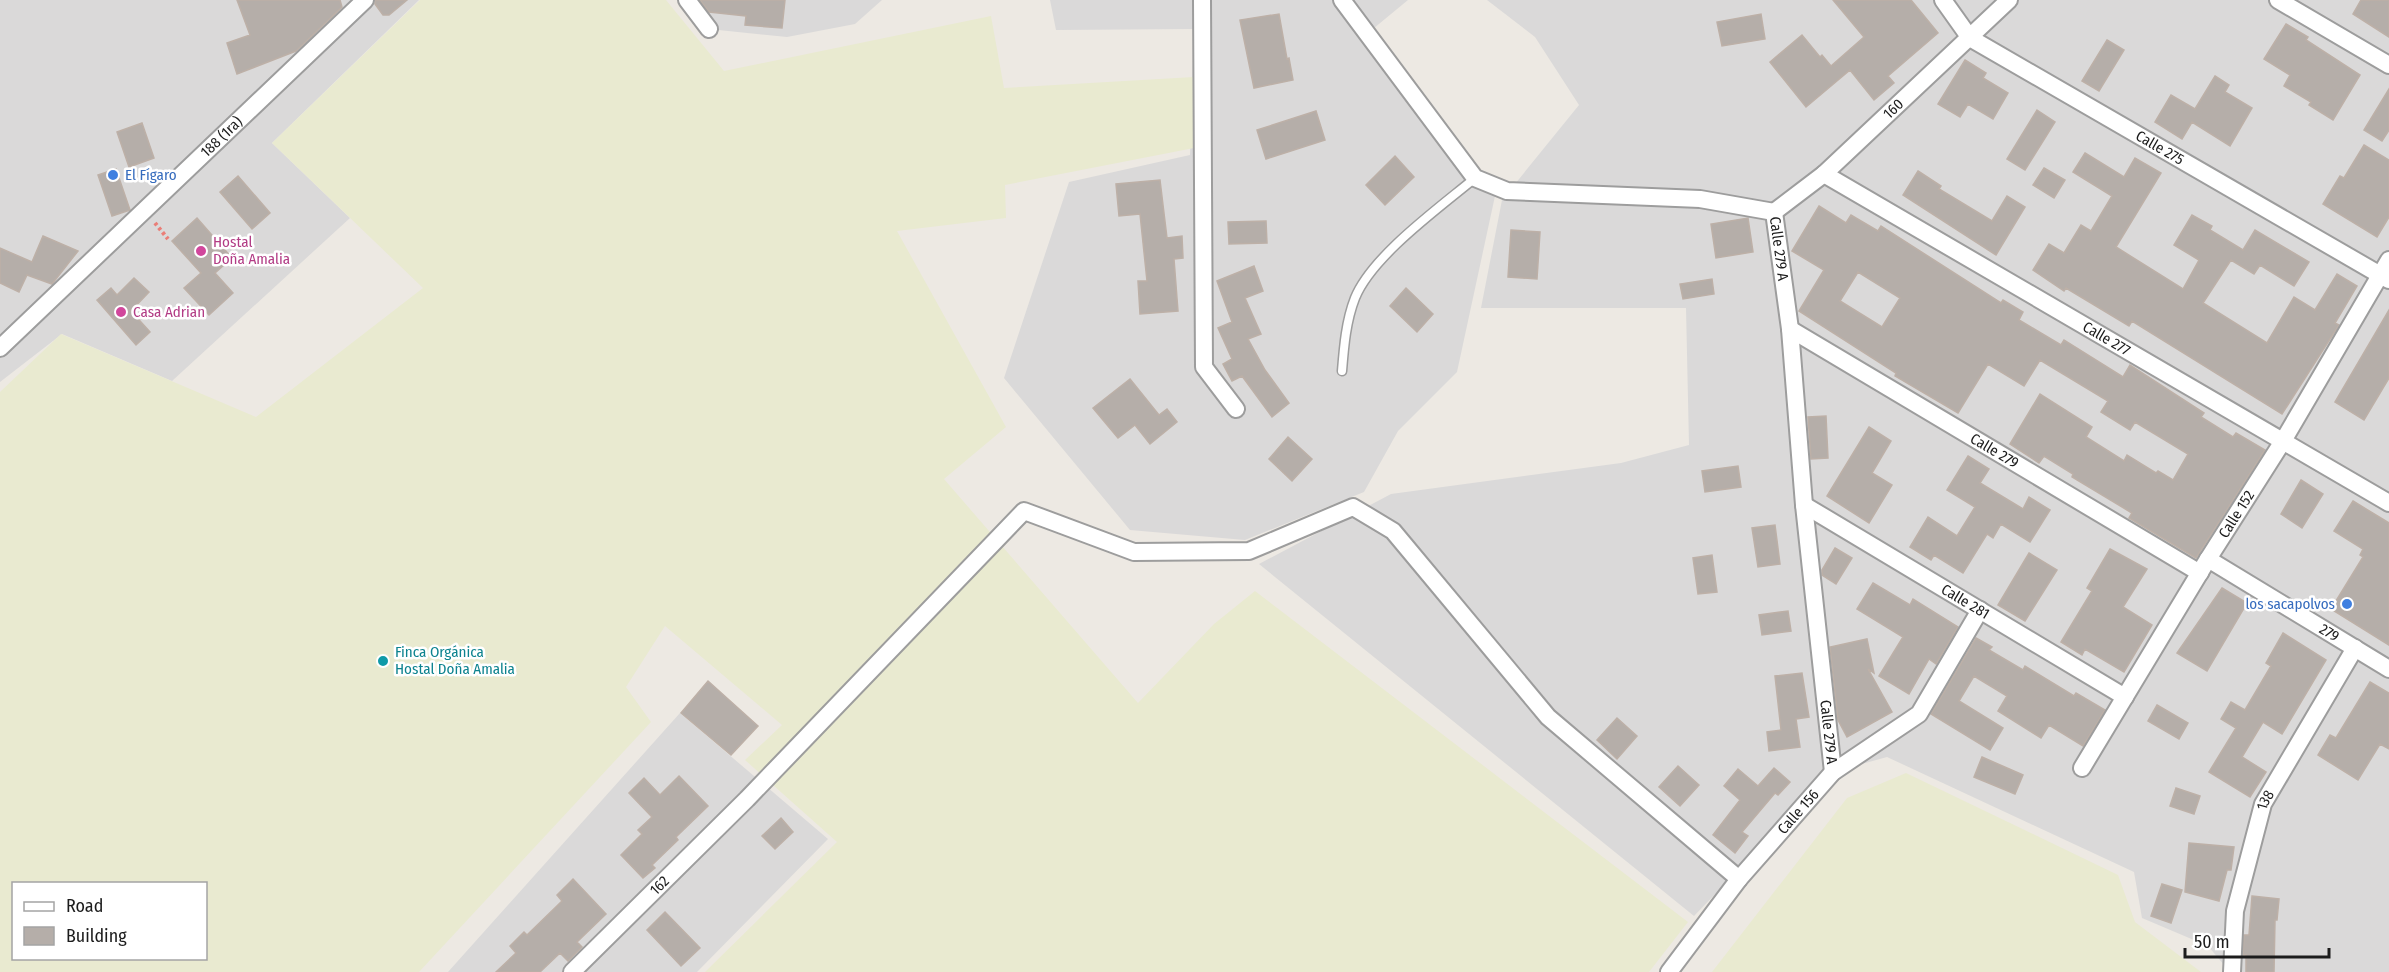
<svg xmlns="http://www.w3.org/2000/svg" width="2389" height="972" viewBox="0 0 2389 972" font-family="'Fira Sans Condensed',sans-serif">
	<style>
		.residential { fill: #dad9d9 }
		.farmland { fill: #e9ead0; fill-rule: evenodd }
		.building { fill: #b5aea9; stroke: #bdb0a7; stroke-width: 1.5; fill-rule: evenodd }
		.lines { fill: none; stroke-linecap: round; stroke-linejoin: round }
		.lane-casing { stroke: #9d9d9d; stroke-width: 11 }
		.street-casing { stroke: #9d9d9d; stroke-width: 20 }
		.path { stroke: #ea7e77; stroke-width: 4; stroke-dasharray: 3 3; stroke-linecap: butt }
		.lane { stroke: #fff; stroke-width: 8 }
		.street { stroke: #fff; stroke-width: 16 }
		.shop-dot { fill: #3f7fe0; stroke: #fff; stroke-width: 2 }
		.hotel-dot { fill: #d1479c; stroke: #fff; stroke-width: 2 }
		.culture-dot { fill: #0f9aa8; stroke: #fff; stroke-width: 2 }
		.labels { text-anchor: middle; stroke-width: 5; stroke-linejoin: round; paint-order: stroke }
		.street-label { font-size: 15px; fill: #1c1c1c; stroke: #fff }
		.shop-label { font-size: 15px; fill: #366cbe; stroke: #fff; text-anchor: start }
		.hotel-label { font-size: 15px; fill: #b23c85; stroke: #fff; text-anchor: start }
		.culture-label { font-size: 15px; fill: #0d838f; stroke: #fff; text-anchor: start }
	</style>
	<rect width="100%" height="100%" fill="#ede9e3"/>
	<!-- residential -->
	<path class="residential" d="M0 0H419L272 143 350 218 172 381 62 334 0 382Z
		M687 0H882L855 24 787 37 709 29Z
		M1050 0H1408L1368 33 1495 196 1457 372 1398 431 1364 492 1245 540 1130 530 1004 378 1069 182 1190 155 1194 29 1056 30Z
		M1487 0H2389V972H2230L2208 946 2142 918 2134 872 1887 757 1833 772 1694 916 1259 564 1391 494 1621 463 1689 445 1686 308H1481L1502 200 1579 105 1535 37Z
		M680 713 828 839 697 972H448Z"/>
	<!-- farmland -->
	<path class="farmland" d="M420 0H666L724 71 991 16 1004 88 1194 77V148L1005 185 1006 218 897 231 1006 427 944 479 1138 703 1214 624 1255 591 1688 922 1649 972H705L837 842 745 760 782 725 665 626 626 687 651 722 419 972H0V392L61 334 256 417 423 288 272 143ZM14 884H206V958H14Z
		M1906 773 2118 875 2135 922 2201 972H1712L1847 798Z"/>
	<!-- building -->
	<path class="building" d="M237 0H340L342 7 296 51 237 74 227 43 250 35Z
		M375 0H407L389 15H383L375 4Z
		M700 0H785L782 28 745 25 746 16 709 12Z
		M1833 0H1911L1938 33 1888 76 1894 83 1874 100 1850 70 1806 107 1770 62 1802 35 1820 57 1822 55 1831 66 1864 37Z
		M2361 0H2389V37L2353 14Z
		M1279 14 1287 59 1289 58 1293 80 1254 88 1240 20Z
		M1761 14 1765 39 1722 46 1717 22Z
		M2286 24 2308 37 2306 40 2360 75 2333 120 2309 105 2311 102 2284 86 2290 75 2264 59Z
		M2107 40 2124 50 2099 91 2082 81Z
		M1965 60 1986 73 1983 78 2008 93 1993 119 1968 104 1960 117 1938 104Z
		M2215 76 2229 85 2225 92 2252 108 2230 146 2192 122 2182 139 2155 122 2171 95 2195 109Z
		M2389 89V130L2382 141 2364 130Z
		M2037 110 2055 122 2025 170 2007 159Z
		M1316 111 1325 140 1266 159 1257 130Z
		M142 123 154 158 129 167 117 132Z
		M2364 145 2389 160V217L2377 237 2323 204 2340 176 2344 178Z
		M2085 153 2124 177 2135 158 2161 173 2116 247 2183 289 2199 260 2174 245 2192 215 2212 226 2210 230 2243 250 2255 230 2309 262 2294 286 2260 265 2254 274 2231 260 2203 303 2267 343 2294 297 2315 310 2337 274 2357 286 2335 323 2339 325 2282 414 2132 321 2129 326 2066 288 2064 291 2033 270 2049 244 2064 253 2081 225 2091 231 2112 196 2073 172Z
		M1395 156 1414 177 1385 205 1366 185Z
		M2044 168 2065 180 2054 198 2033 185Z
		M116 169 130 210 112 216 98 175Z
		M1918 171 1941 186 1939 189 1992 221 2007 196 2025 207 1996 255 1903 195Z
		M238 176 270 213 252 229 220 192Z
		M1160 180 1167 238 1182 236 1183 258 1174 259 1178 311 1140 314 1138 281H1147L1140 214 1119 216 1116 184Z
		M1819 206 1846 223 1851 215 1878 231 1881 226 2001 303 2003 300 2023 312 2019 320 2061 345 2064 340 2123 377 2130 365 2204 413 2201 417 2233 437 2236 433 2265 450 2196 558 2129 518 2132 513 2072 477 2073 474 2044 456 2039 463 2010 444 2040 394 2092 427 2086 437 2124 461 2127 455 2156 473 2158 471 2173 480 2188 454 2135 422 2130 430 2101 412 2108 401 2040 360 2024 386 1988 364 1958 413 1895 376 1896 373 1799 311 1824 270 1792 251ZM1858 272 1900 298 1882 327 1840 301Z
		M197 218 232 258 215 273 233 293 209 315 184 288 201 273 172 241Z
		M1748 218 1753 252 1716 258 1711 224Z
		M1266 221 1267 243 1229 244 1228 222Z
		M1511 230 1540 232 1537 279 1508 277Z
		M43 236 78 251 52 284 27 275 19 292 0 283V248L32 262Z
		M1254 266 1263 291 1245 298 1261 334 1248 339 1265 370 1289 403 1272 417 1242 376 1232 381 1223 364 1232 359 1218 328 1232 322 1217 281Z
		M134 278 149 292 131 311 150 332 136 345 97 300 111 288 117 295Z
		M1712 279 1714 294 1683 299 1680 284Z
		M1406 288 1433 314 1417 332 1390 306Z
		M2389 310V378L2364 420 2335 402Z
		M1130 379 1159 415 1167 409 1177 422 1150 444 1135 425 1118 438 1093 408Z
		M1826 416 1828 458 1811 459 1808 417Z
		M1869 427 1891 441 1872 473 1892 485 1869 523 1827 496Z
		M1288 437 1312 459 1292 481 1269 459Z
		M1968 456 1989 469 1980 483 2023 509 2029 497 2050 510 2030 542 2001 524 1993 538 1987 534 1963 573 1934 555 1931 560 1910 547 1928 517 1957 536 1975 507 1947 490Z
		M1738 466 1741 487 1705 492 1702 471Z
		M2301 480 2323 494 2302 528 2281 514Z
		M2353 501 2389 523V645L2331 609 2363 557 2360 555 2363 549 2334 531Z
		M1775 525 1780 564 1758 567 1752 528Z
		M1835 548 1852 558 1836 584 1822 575V570Z
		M2110 549 2147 569 2123 607 2152 625 2124 672 2085 649 2082 655 2061 642 2092 591 2087 588Z
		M2029 553 2057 570 2025 621 1998 605Z
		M1712 555 1717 592 1698 594 1693 558Z
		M1873 583 1910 605 1913 599 1958 627 1936 664 1929 659 1909 694 1879 676 1903 637 1857 609Z
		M2222 588 2247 603 2207 671 2177 653Z
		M1788 611 1791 631 1762 635 1759 615Z
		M2283 633 2326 660 2282 734 2263 722 2242 757 2266 772 2250 797 2209 772 2236 728 2221 719 2231 702 2245 710 2271 666 2266 663Z
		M1976 638 1992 647 1989 650 2023 670 2025 666 2074 696 2076 693 2105 710 2083 746 2049 725 2041 738 1998 711 2007 696 1974 676 1959 701 2003 728 1990 750 1931 714Z
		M1867 639 1874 673 1868 669 1892 712 1847 737 1838 720 1830 647Z
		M1802 673 1809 717 1796 719 1800 747 1769 751 1767 732 1781 730 1775 676Z
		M708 681 758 726 731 755 681 713Z
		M2370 682 2389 693V749L2380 744 2358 780 2318 755 2330 735 2336 738Z
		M2157 705 2188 723 2179 739 2148 721Z
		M1617 718 1637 736 1617 759 1597 740Z
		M1982 757 2023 775 2015 794 1974 777Z
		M1678 766 1699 785 1680 806 1659 787Z
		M1774 768 1790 782 1778 795 1775 793 1742 832 1748 836 1735 853 1713 835 1740 800 1724 786 1738 769 1758 786Z
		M679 776 708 806 676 837 678 840 652 865 655 868 643 878 621 855 642 834 638 830 652 817 629 793 644 778 660 795Z
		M2176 788 2200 796 2194 814 2170 806Z
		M781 818 793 832 775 849 762 836Z
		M2189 843 2234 847 2231 870H2227L2219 901 2185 892Z
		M573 879 606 914 577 942 582 947 568 961 560 953 540 972H496L516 953 510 946 524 932 527 935 562 901 557 895Z
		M2162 884 2182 890 2171 923 2151 916Z
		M2252 896 2279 899 2277 920H2275L2274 972H2246V955H2243L2244 935H2249Z
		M665 912 700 948 681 966 647 930Z"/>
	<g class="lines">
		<!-- lane casing -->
		<g class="lane-casing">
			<path id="lane" d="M1342 371C1344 346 1346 321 1355 298 1372 256 1439 208 1475 178"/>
		</g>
		<!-- street casing -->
		<g class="street-casing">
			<g id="street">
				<path d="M687 0 709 29"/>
				<path d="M1202 0 1204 367 1236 409"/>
				<path id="s1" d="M1342 0 1475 178 1507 191 1700 199 1774 212 1790 329 1804 505 1833 772"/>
				<path id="s2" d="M1943 0 1970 38 2389 280"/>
				<path d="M2278 0 2389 65"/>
				<path id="s3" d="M1824 174 2389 503"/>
				<path id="s4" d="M1774 212 1824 174 2009 0"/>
				<path id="s5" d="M1790 329 2200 573"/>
				<path id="s6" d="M0 348 365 0"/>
				<path id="s7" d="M1804 505 2125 697"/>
				<path id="s8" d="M2208 559 2389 669"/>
				<path id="s9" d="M2082 768 2208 559 2283 441 2389 260"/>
				<path id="s10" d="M572 972 747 799 1024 511 1134 552 1249 551 1353 507 1393 531 1548 717 1739 879"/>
				<path id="s11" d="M1669 972 1739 879 1833 772 1919 714 1980 610"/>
				<path id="s12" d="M2232 972 2235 911 2263 804 2355 648"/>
			</g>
		</g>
		<!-- path -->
		<path class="path" d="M155 223 168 239"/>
		<!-- lane -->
		<use href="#lane" class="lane"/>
		<!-- street -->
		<use href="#street" class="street"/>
	</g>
	<!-- markers -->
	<g class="shop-dot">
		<circle cx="113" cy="175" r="6"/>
		<circle cx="2347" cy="604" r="6"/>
	</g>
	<g class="hotel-dot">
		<circle cx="201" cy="251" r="6"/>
		<circle cx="121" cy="312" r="6"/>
	</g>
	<circle class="culture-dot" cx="383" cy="661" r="6"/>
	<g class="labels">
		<!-- street labels -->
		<g class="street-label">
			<text dy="5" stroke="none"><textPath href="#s4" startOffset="158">160</textPath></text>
			<text dy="5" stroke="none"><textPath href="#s6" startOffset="306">188 (1ra)</textPath></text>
			<text dy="5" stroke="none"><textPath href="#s2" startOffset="266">Calle 275</textPath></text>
			<text dy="5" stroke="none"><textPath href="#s1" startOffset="562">Calle 279 A</textPath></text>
			<text dy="5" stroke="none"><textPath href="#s3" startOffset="327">Calle 277</textPath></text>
			<text dy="5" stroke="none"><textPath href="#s5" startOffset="238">Calle 279</textPath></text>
			<text dy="5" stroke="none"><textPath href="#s9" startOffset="297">Calle 152</textPath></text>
			<text dy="5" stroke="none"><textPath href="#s7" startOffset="188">Calle 281</textPath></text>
			<text dy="5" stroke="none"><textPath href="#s8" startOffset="142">279</textPath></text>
			<text dy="5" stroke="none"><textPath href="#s1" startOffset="1048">Calle 279 A</textPath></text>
			<text dy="5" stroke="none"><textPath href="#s12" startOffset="176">138</textPath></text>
			<text dy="5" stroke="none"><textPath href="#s11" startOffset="206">Calle 156</textPath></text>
			<text dy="5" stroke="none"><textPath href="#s10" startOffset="123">162</textPath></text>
		</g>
		<!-- shop labels -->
		<g class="shop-label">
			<text x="125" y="180">El Fígaro</text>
			<text x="2335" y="609" text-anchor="end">los sacapolvos</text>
		</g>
		<!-- hotel labels -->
		<g class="hotel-label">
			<text x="213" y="247">Hostal<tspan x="213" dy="17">Doña Amalia</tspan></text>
			<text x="133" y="317">Casa Adrian</text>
		</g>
		<!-- culture labels -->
		<g class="culture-label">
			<text x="395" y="657">Finca Orgánica<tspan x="395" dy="17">Hostal Doña Amalia</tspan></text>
		</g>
	</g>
	<!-- legend -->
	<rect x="12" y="882" width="195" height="78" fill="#ffffff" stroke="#a4a4a4" stroke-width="1.5"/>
	<rect x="24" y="902" width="30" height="9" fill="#ffffff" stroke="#a4a4a4" stroke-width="1.5"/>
	<text x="66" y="912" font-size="18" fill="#1c1c1c">Road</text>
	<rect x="24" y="927" width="30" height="18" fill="#b5aea9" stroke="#a4a4a4" stroke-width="1.5"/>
	<text x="66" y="942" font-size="18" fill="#1c1c1c">Building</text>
	<!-- scale -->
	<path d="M2185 948v9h144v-9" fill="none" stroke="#1c1c1c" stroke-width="3"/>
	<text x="2194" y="948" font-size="18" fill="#1c1c1c" stroke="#ffffff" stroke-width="4.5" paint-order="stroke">50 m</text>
</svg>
